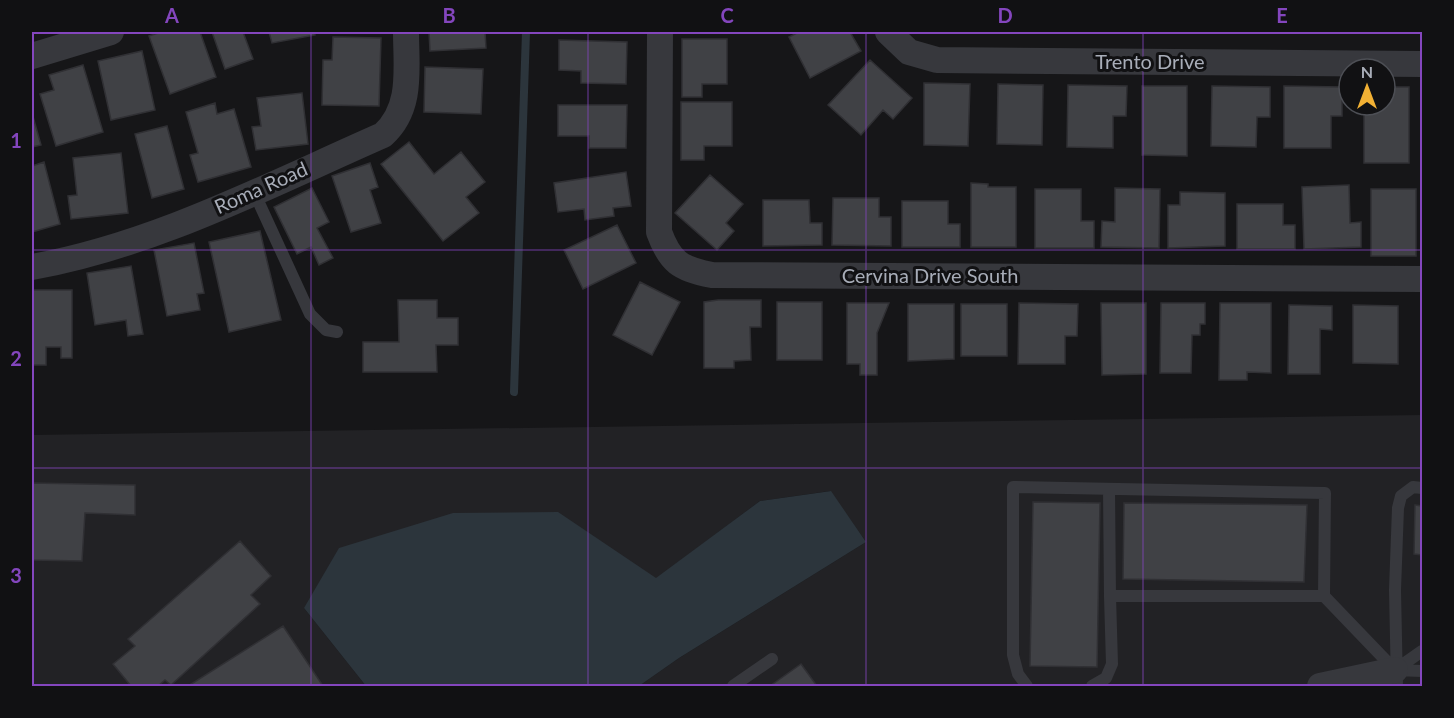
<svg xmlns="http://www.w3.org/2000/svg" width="1454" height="718" viewBox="0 0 1454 718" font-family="Lato,sans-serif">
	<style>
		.built { fill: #222225 }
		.water { fill: #2c353c }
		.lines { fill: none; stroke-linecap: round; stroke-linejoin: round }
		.stream { stroke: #2c353c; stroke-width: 8 }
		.building { fill: #404145; stroke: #303034; stroke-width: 1.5 }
		.lane { stroke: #37383d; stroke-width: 12 }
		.street { stroke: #37383d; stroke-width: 26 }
		.grid { fill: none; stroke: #8446be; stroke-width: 1.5; stroke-opacity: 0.55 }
		.labels { text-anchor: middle; stroke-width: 6; stroke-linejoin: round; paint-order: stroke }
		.street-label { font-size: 20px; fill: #a8adb8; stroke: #111113 }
		.neatline { fill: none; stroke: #8446be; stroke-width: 2 }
		.grid-label { font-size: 20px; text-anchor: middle; font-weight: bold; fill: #8446be }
	</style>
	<rect width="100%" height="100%" fill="#161618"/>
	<!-- built -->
	<path class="built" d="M1422 415V686H639L679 658 866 542 830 491 760 501 656 579 620 556 304 608 366 686H32V435Z"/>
	<!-- water -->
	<path class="water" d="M831 491 866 542 679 658 639 686H366L304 608 339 548 453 513 558 512 656 578 760 501Z"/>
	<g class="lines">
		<!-- stream -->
		<path class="stream" d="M514 392 526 32"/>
	</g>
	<!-- building -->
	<path class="building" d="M161 32H200L216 77 170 94 149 36Z
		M212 32H243L253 59 225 69Z
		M269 32H314L315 35 272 43Z
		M429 32H485L486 48 430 51Z
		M799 32H850L861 51 810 78 789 37Z
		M333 37 381 38 379 106 322 105 323 60H332Z
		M682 39H727V84H702V97H682Z
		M559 40 627 42 626 84 581 83V71L559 70Z
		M142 51 155 110 111 120 98 61Z
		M870 60 912 98 893 119 883 110 861 135 828 105Z
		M83 65 103 132 56 146 40 94 54 90 49 75Z
		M425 67 483 69 481 114 424 112Z
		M924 83 970 84 968 146 924 145Z
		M998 84 1043 85 1042 145 997 144Z
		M1068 85 1127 86 1126 116H1113V148L1067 147Z
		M1142 86H1187V156L1142 155Z
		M1212 86 1270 87V117H1257L1256 147 1211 146Z
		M1284 86 1342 87V116H1331V148H1284Z
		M1385 87H1409V163H1364V105H1385Z
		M302 93 308 144 256 150 252 127 261 126 257 98Z
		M681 102H732V146H704V160H681Z
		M215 103 217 114 234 109 251 167 198 182 190 155 198 153 186 112Z
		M558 105H627L626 148H589V136H558Z
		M32 113 41 145 32 147Z
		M167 126 184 189 152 198 135 134Z
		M409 142 434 174 461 152 485 182 466 197 479 213 443 241 381 164Z
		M121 153 128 213 71 219 68 196 77 195 73 158Z
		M44 162 60 224 32 232V166Z
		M370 163 378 187 370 190 381 223 351 232 332 176Z
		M626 172 631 206 613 208 614 216 585 220 584 209 558 212 554 183Z
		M710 175 743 204 726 223 734 231 717 250 675 213Z
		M971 183 988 184V187H1016V247H971Z
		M1349 185 1350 223 1361 222V247L1304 249 1302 187Z
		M312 188 329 222 317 228 333 258 319 265 311 247 297 254 274 207Z
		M1115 188 1160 189 1159 248 1101 247 1102 221 1115 222Z
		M1035 189H1081V221H1094V248H1035Z
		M1371 189H1416V256H1371Z
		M1180 192 1225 193V246L1168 248V205H1180Z
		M833 198H879V217H891V246L832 245Z
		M763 200H809L810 223H822V245L763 246Z
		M902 201H948V224H960V247H902Z
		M1237 204H1283V225H1295V249H1237Z
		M617 225 636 263 583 289 564 250Z
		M260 231 281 320 229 332 209 242Z
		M194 243 204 293 197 294 200 310 167 316 154 250Z
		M131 266 143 334 128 336 126 320 95 325 87 273Z
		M640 282 680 302 652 355 613 335Z
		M32 290H72V358H61V347H46V365H32Z
		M398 300H437V318H458V345H436L437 372H363V342H399Z
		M718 300H761V327H750L751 360 734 361V368H704V302Z
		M777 302H822V360H777Z
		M847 303H889L877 333V375H860V364H847Z
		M1019 303 1078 304 1077 336H1065V364H1018Z
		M1101 303H1146V374L1102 375Z
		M1161 303H1205V324H1200V335H1192L1191 373H1160Z
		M1220 303H1271V373L1247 372V380H1219Z
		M908 304H954V359L908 361Z
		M961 304H1007V356H961Z
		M1289 305 1332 306V330L1320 329V374H1288Z
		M1353 305 1398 306V364L1353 363Z
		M32 483 135 485V515L85 513 82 561 32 560Z
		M1033 502 1100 503 1097 667 1030 666Z
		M1124 503 1307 505 1304 582 1123 579Z
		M1415 505 1422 506V555L1414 554Z
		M240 541 271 576 251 595 260 604 171 685 165 680 158 686H131L113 664 135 646 128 639Z
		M283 626 323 686H188Z
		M801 664 817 686H770Z"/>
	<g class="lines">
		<!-- lane -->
		<path class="lane" d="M254 192 310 314 326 330 337 332
			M1109 489 1110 596
			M1395 670 1422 651
			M733 686 772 659
			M1027 686 1018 674 1013 655V487L1325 493 1324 596
			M1092 686 1106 678 1112 664 1110 596H1324L1395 670 1422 671
			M1397 686 1395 590 1398 508 1401 496 1413 487 1422 488"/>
		<!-- street -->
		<path class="street" d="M660 32 659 232C670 262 680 269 712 275L1422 279
			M888 32 909 52 937 60 1422 64
			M32 56 111 32
			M32 267C155 245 269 185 383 135 413 108 406 68 406 32
			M1320 686 1395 670"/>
	</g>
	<!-- grid -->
	<path class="grid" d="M311 32V686M588 32V686M866 32V686M1143 32V686M32 250H1422M32 468H1422"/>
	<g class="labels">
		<!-- street labels -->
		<g class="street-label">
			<text x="1150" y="69">Trento Drive</text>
			<text transform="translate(261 188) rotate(-24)" y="7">Roma Road</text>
			<text x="930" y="283">Cervina Drive South</text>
		</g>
	</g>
	<!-- border -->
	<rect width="1454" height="718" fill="none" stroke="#111113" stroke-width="66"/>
	<!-- north arrow -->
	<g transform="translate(1367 87)"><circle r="28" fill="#111113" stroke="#4d4f55" stroke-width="1.5"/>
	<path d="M0-4.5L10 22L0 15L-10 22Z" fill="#f2b134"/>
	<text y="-9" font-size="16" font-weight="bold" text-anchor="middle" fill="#a8adb8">N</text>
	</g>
	<rect x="33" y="33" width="1388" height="652" class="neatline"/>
	<g class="grid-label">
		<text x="172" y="23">A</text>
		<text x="449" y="23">B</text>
		<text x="727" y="23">C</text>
		<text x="1005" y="23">D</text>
		<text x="1282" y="23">E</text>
		<text x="16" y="148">1</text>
		<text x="16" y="366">2</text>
		<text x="16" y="583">3</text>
	</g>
</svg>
